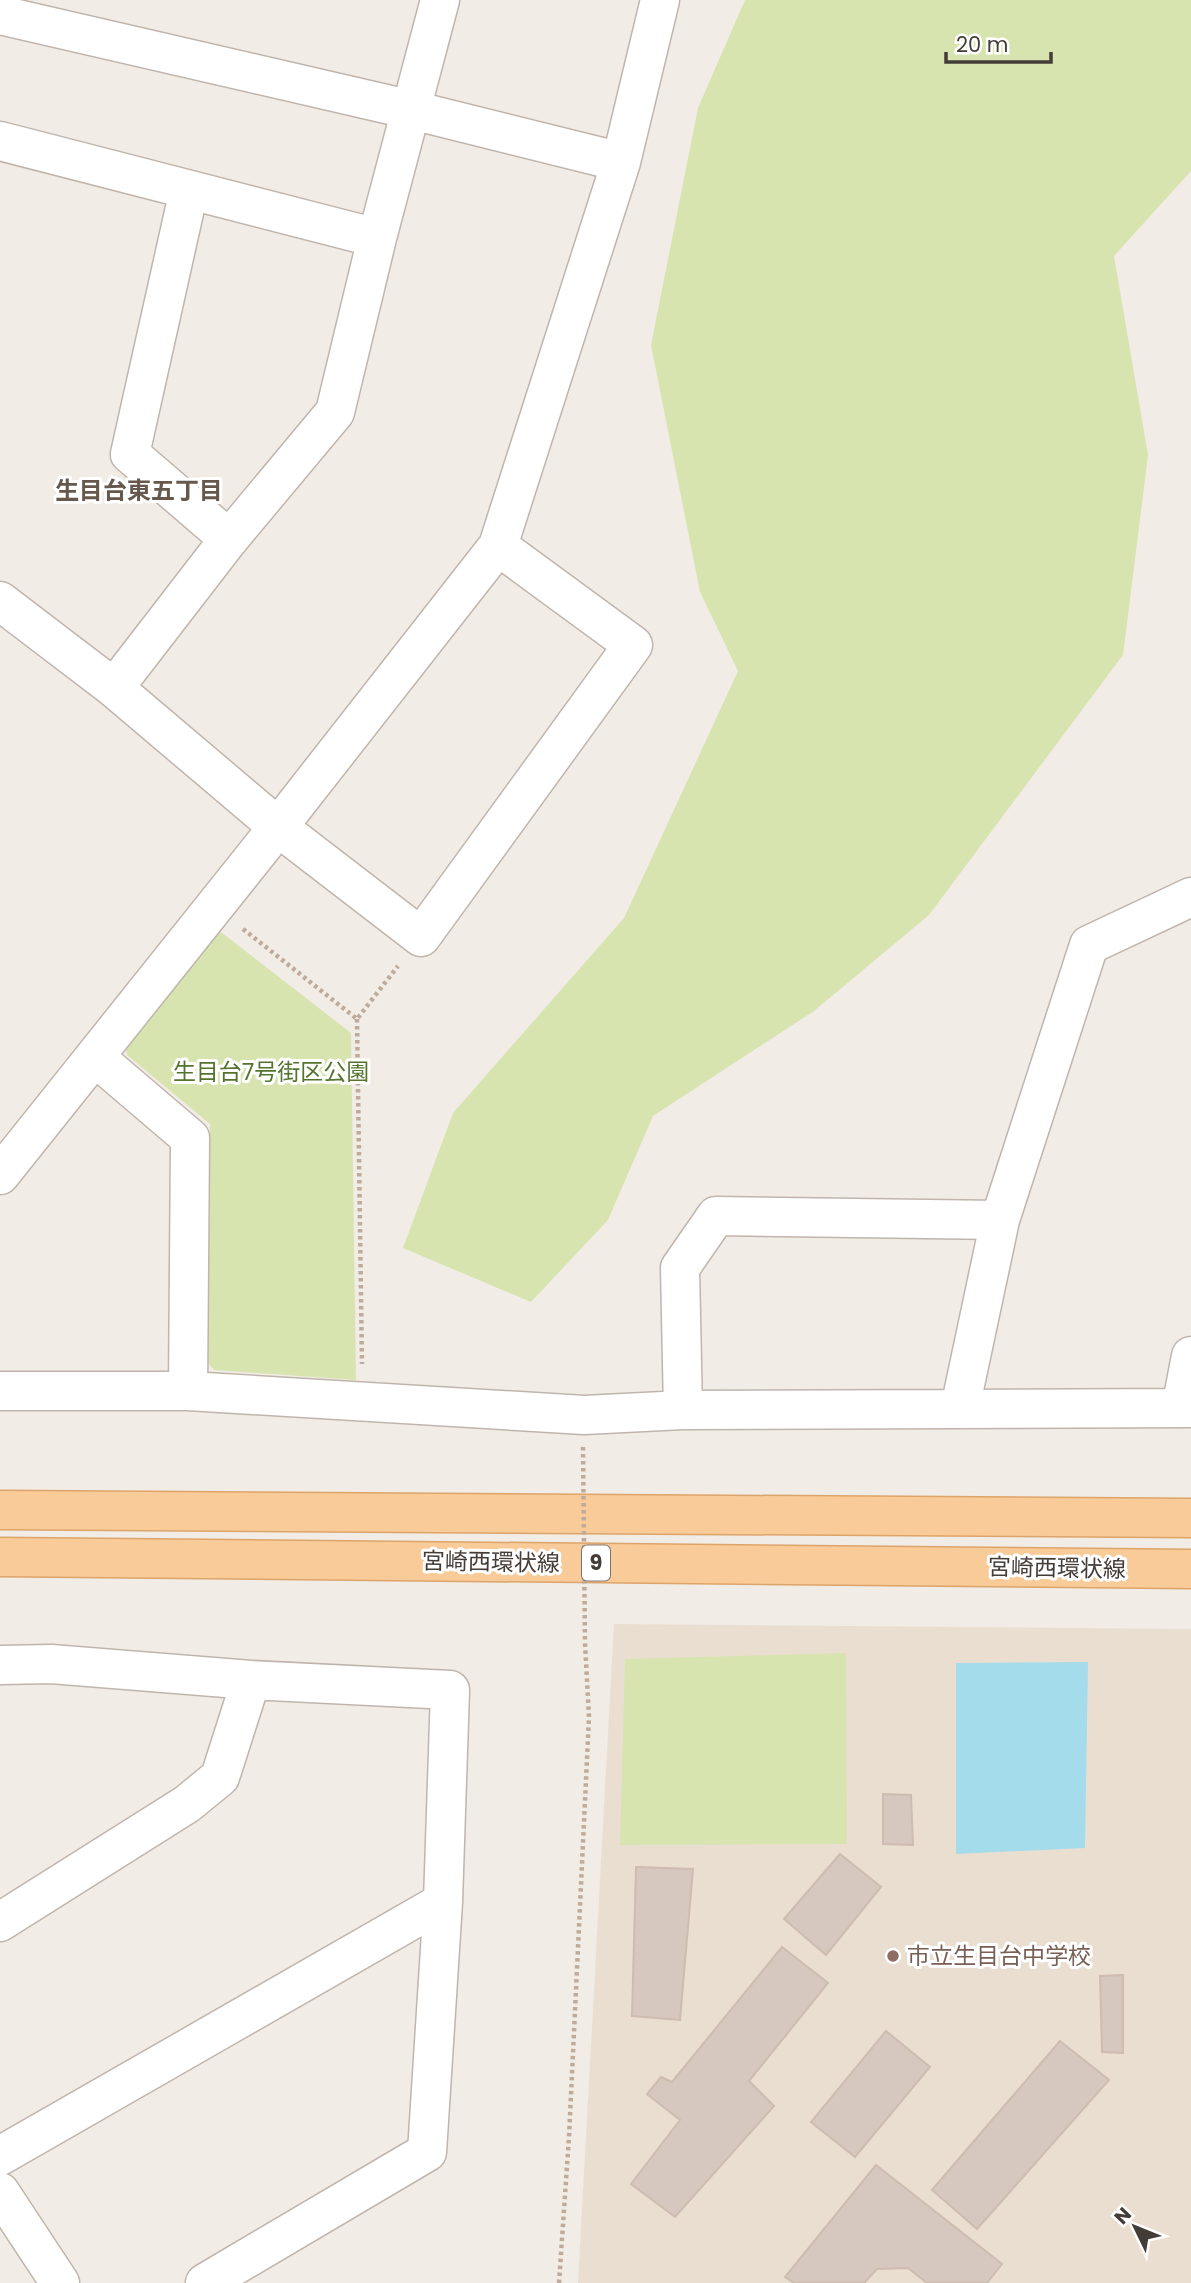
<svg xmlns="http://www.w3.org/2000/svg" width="1191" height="2283" viewBox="0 0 1191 2283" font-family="Poppins,'Noto Sans JP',sans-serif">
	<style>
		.education { fill: #eaded0 }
		.green { fill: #d7e4b0 }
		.water { fill: #a5dcec }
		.building { fill: #d6c8bf; stroke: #cdbcaf; stroke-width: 2 }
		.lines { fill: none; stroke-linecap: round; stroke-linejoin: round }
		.minor-casing { stroke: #c0b5ac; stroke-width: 41 }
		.major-casing { stroke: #dda469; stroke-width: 41 }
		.path { stroke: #beab9b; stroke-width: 4.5; stroke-dasharray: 3.5 3.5; stroke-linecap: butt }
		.minor { stroke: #fff; stroke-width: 38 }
		.major { stroke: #f9cb98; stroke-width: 38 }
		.path-bridge { stroke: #beab9b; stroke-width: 4.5; stroke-dasharray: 3.5 3.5; stroke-linecap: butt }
		.education-dot { fill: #8d6e63; stroke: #fff; stroke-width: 2.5 }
		.labels { text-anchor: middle; stroke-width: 6; stroke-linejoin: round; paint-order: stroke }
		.shield { fill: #fff; stroke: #7c7672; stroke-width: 2 }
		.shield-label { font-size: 21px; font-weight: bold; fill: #443c36 }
		.park-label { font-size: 23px; fill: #54732c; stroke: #fff }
		.street-label { font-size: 23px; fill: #443c36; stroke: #fff }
		.education-label { font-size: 23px; fill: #785e54; stroke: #fff; text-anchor: start }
		.neighbourhood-label { font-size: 24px; font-weight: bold; fill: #66584d; stroke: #fff }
	</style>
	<rect width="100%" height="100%" fill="#f2ece6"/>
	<!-- education -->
	<path class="education" d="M614 1624 1191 1629V2283H578Z"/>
	<!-- green -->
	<path class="green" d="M745 0H1191V171L1114 256 1148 455 1123 655 929 915 814 1011 653 1116 608 1220 531 1302 403 1248 453 1113 624 918 738 671 700 592 651 345 698 108Z
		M217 929 351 1033 356 1380 214 1370 204 1358 210 1124 127 1055 125 1044Z
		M846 1653 847 1844 620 1845 625 1659Z"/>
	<!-- water -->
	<path class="water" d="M1088 1662 1085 1848 956 1854V1663Z"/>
	<!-- building -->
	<path class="building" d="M883 1794 911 1795 913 1845 883 1844Z
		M840 1854 881 1887 826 1955 784 1919Z
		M636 1867 693 1869 680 2020 632 2016Z
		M782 1947 828 1983 749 2081 774 2106 675 2217 631 2184 680 2120 647 2094 661 2077 672 2082Z
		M1123 1975V2053L1102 2052 1100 1976Z
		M886 2031 930 2067 855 2157 811 2122Z
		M1060 2041 1109 2080 977 2229 932 2190Z
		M876 2165 1002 2264 987 2283H927L908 2268 877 2269 864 2283H794L785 2277Z"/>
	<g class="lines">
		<!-- minor casing -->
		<g class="minor-casing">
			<path id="minor" d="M0 15 412 110 621 162
				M0 141 377 238
				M189 190 130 454 229 539
				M0 601 114 688 278 827 421 937 633 645 498 546
				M114 688 229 539 335 412 377 238 440 0
				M95 1057 190 1138 188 1391
				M0 1175 278 827 498 546 621 162 660 0
				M0 1391H188L584 1415 683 1410 1191 1408
				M960 1408 1000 1220 1089 945 1191 897
				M1181 1408 1191 1356
				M683 1410 680 1268 716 1216 1000 1220
				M0 1665 51 1664 251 1680 450 1690 443 1902 427 2152 205 2283
				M0 1922 187 1804 220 1777 251 1680
				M0 2156 443 1902
				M0 2192 60 2283"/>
		</g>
		<!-- major casing -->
		<g class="major-casing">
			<path id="major" d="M0 1510 1191 1518
				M0 1557 1191 1569"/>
		</g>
		<!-- path -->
		<path class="path" d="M243 929 357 1019 398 966
			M357 1019 362 1364
			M559 2283 569 2137 589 1717 585 1643"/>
		<!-- minor -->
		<use href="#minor" class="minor"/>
		<!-- major -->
		<use href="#major" class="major"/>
		<!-- path-bridge -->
		<path class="path-bridge" d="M583 1447 585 1643"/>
	</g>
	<!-- markers -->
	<circle class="education-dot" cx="893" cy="1956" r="7"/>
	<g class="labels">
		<!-- shield labels -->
		<rect class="shield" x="582" y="1545.5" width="28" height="35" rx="5"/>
		<g class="shield-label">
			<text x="596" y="1570">9</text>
		</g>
		<!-- park labels -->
		<g class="park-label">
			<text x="271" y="1080">生目台7号街区公園</text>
		</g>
		<!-- street labels -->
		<g class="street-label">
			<text transform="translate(491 1562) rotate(1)" y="8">宮崎西環状線</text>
			<text transform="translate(1057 1568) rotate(1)" y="8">宮崎西環状線</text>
		</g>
		<!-- education labels -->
		<g class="education-label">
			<text x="907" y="1964">市立生目台中学校</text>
		</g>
		<!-- neighbourhood labels -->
		<g class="neighbourhood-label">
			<text x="139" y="499">生目台東五丁目</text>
		</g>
	</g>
	<!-- north arrow -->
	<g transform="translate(1135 2227) rotate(313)" stroke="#ffffff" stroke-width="5" paint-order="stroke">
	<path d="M0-5L12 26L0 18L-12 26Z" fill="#443c36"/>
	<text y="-10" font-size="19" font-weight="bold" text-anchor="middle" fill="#443c36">N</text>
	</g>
	<!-- scale -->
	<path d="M946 52v10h105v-10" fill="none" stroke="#443c36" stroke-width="3.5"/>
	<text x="956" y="52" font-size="21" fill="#443c36" stroke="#ffffff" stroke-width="5" paint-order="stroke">20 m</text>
</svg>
